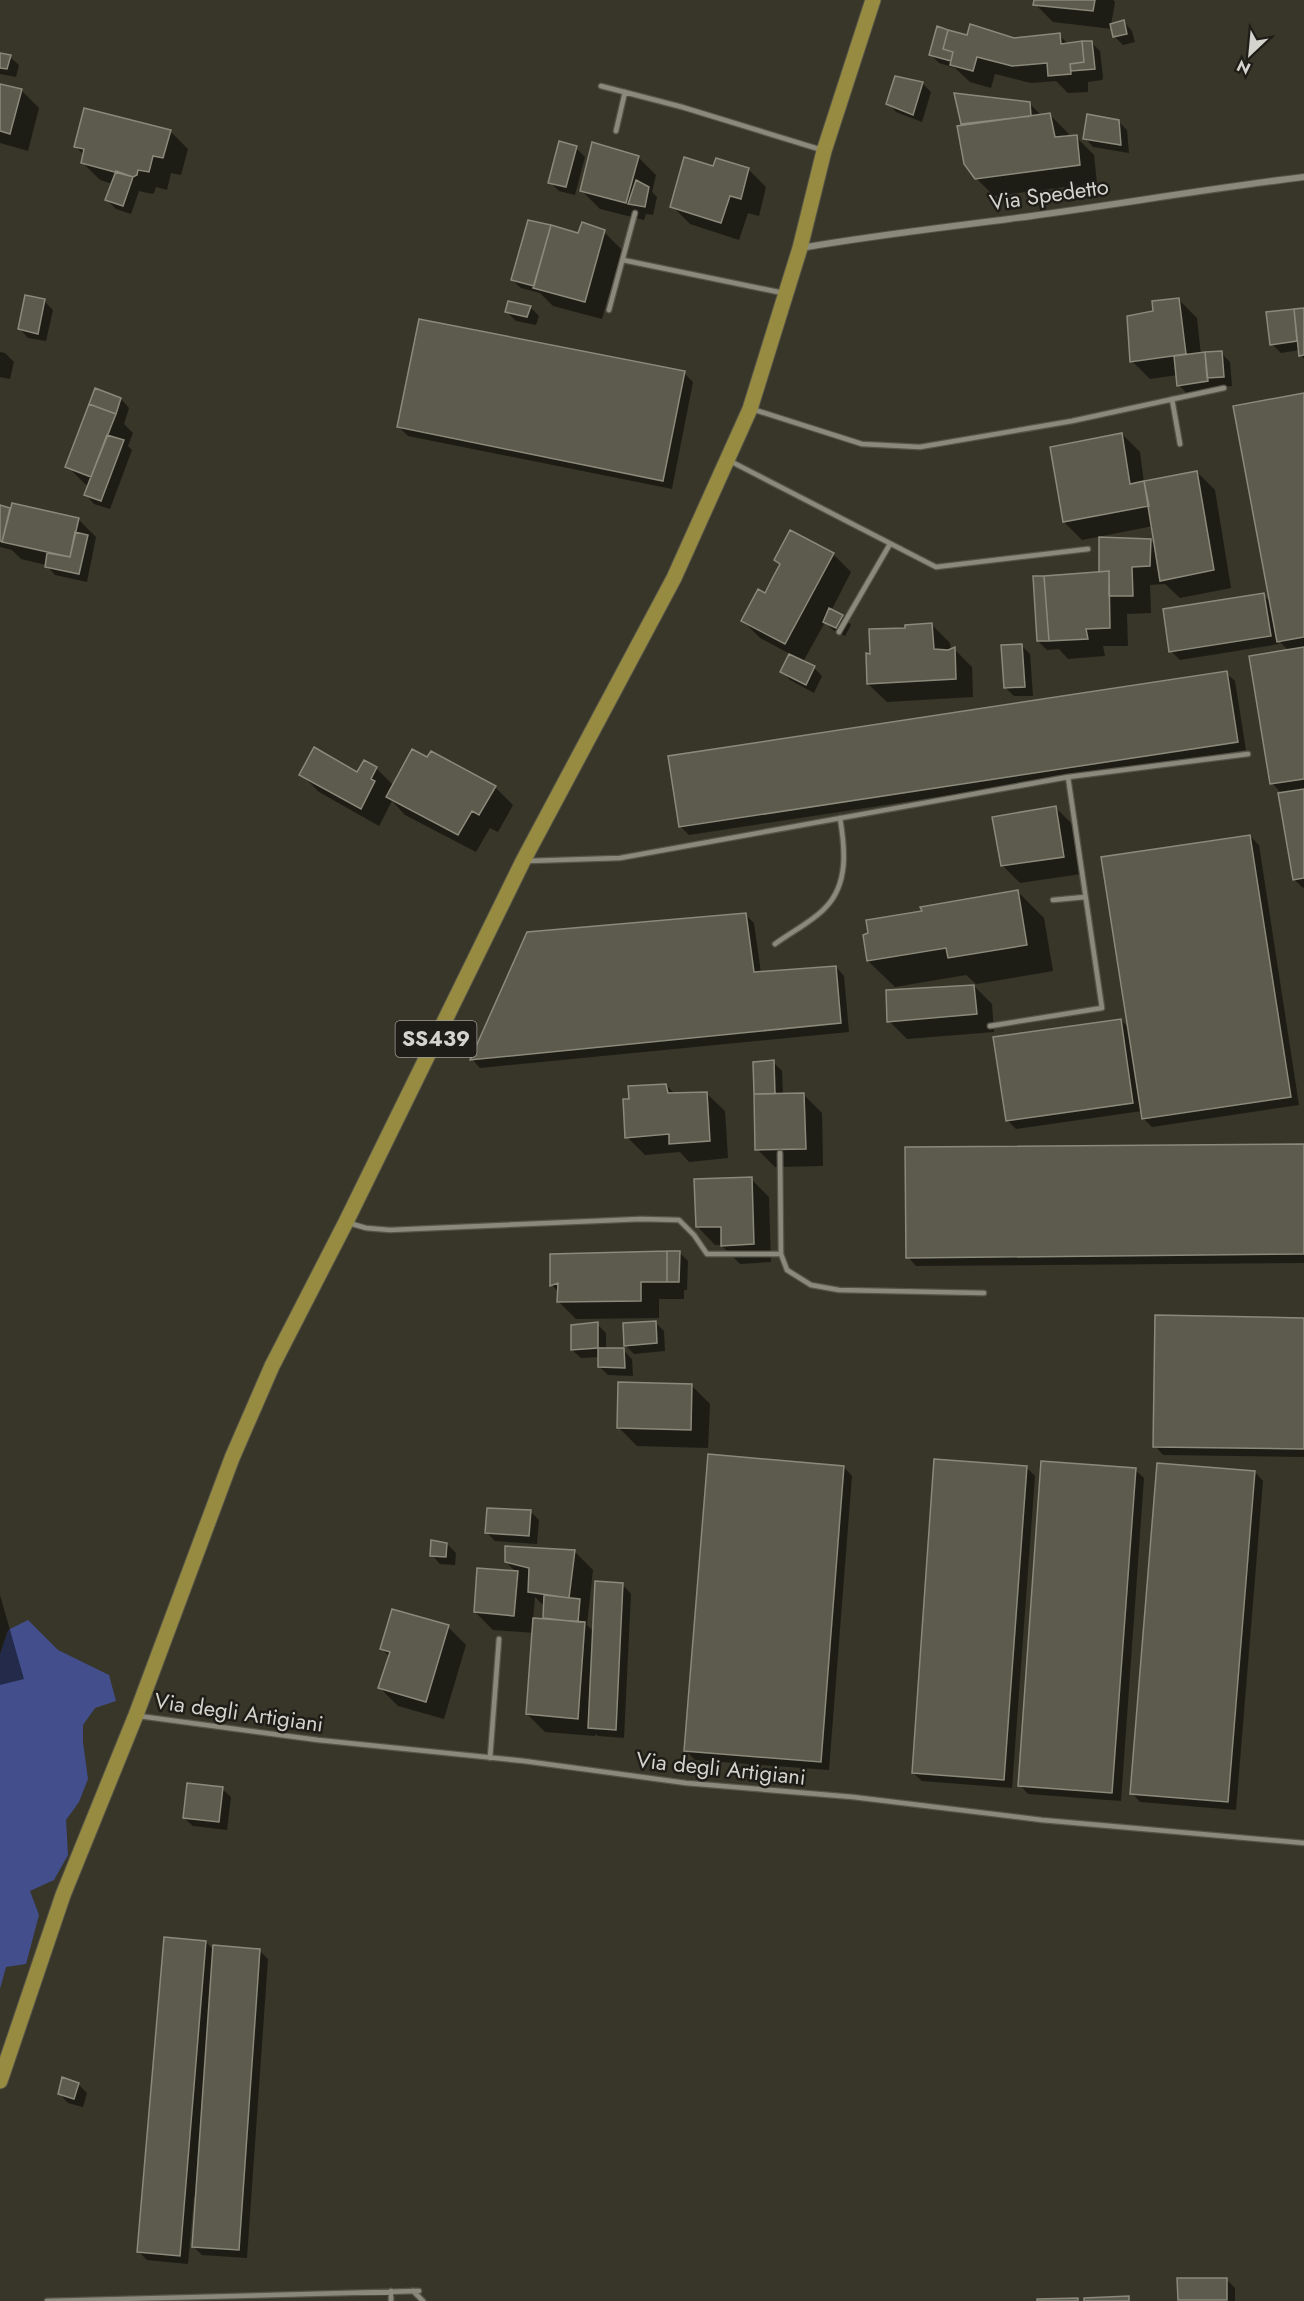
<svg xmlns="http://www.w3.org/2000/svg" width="1304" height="2301" viewBox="0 0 1304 2301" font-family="Jost,sans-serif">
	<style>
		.green { fill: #424f8c }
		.shadow { fill: #0007; fill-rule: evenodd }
		.building { fill: #5d5b4e; stroke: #8b897a; stroke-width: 1.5 }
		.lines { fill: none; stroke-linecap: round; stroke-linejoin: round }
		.lane-casing { stroke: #565449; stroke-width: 7 }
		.street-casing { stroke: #565449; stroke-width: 8 }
		.primary-casing { stroke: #565449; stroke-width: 17 }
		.lane { stroke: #8b897b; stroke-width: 4.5 }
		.street { stroke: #8b897b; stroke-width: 6 }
		.primary { stroke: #968b41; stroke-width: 15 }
		.labels { text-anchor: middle; stroke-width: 5; stroke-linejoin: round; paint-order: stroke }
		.shield { fill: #1e1d17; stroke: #9e9d96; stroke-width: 1.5 }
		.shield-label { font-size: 21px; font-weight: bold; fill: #d5d4cc }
		.street-label { font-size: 22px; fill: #d5d4cc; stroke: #1e1d17 }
	</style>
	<rect width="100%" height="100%" fill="#383629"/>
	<!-- green -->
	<path class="green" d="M28 1620 58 1650 109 1675 116 1701 95 1708 83 1725V1742L88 1779 79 1802 66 1820 68 1855 54 1880 30 1891 39 1915 26 1964 6 1967 0 1989V1654L8 1630Z"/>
	<!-- shadow -->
	<path class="shadow" d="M1036 0H1113L1115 2 1111 25 1124 22 1132 31 1135 42 1123 45 1114 36 1112 29 1053 22 1035 4Z
		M1059 35 1068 44 1091 42 1100 51 1103 77 1102 80 1088 82V92L1068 93 1056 81 1031 83 995 74 991 88 970 82 955 68 939 63 931 55 968 36 1014 39Z
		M0 55 10 57 19 65 16 77 0 74Z
		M922 83 931 92 922 122 896 112 888 103Z
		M0 86 21 90 39 108 28 151 0 143Z
		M956 94 1030 104 1042 116 1050 115 1068 133 1069 138 1076 137 1094 155 1097 183 994 196 976 178 959 127 962 125Z
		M1118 121 1127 130 1129 153 1093 147 1085 138Z
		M170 131 188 149 181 175 171 173 167 190 156 187 154 193 152 194 139 191 131 214 116 209 107 200 113 184 100 180 82 162 84 155 76 147Z
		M576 148 585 157 575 195 559 191 550 182Z
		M638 157 656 175 652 192 657 197 653 215 646 214 644 220 600 209 582 191Z
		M714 168 748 169 766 187 759 216 748 213 739 240 690 224 672 206Z
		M604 232 622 250 602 319 553 306 540 293 521 288 512 280 579 235Z
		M1179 300 1197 318 1201 355 1221 353 1230 362 1232 386 1215 387 1216 390 1187 394 1179 385 1178 375 1150 379 1132 361 1154 313Z
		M44 301 53 310 46 341 28 338 20 329Z
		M530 307 539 316 536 325 516 321 507 312Z
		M1304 309V359L1300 355V350L1281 353 1272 344 1267 314Z
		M0 352 5 353 14 362 10 379 0 377Z
		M684 373 693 382 672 489 408 436 399 427Z
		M96 390 121 399 129 408 124 424 133 433 128 446 132 450 110 509 94 504 86 495 89 486 85 484 67 466Z
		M1304 395V887L1303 888 1294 879 1282 794 1272 783 1289 651 1278 640 1279 644 1180 660 1171 651 1263 595 1272 603Z
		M1122 434 1140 452 1144 483 1197 472 1215 490 1231 588 1180 598 1165 584 1150 585 1151 613 1127 614 1128 646H1103L1105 656 1068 659 1059 649 1047 650 1038 641 1101 574 1150 540 1157 547 1153 526 1082 540 1064 522Z
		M0 507 11 511 78 519 96 537 87 582 55 575 46 565 21 559 12 550 0 547Z
		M791 532 833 554 851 572 831 611 842 616 851 625 845 636 833 630 825 622 803 662 814 668 822 676 814 693 790 680 782 671 790 654 760 638 742 620 765 595 781 565Z
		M932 625 950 643 951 651 954 649 972 667 973 697 887 702 868 684 871 657 907 630Z
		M1022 646 1030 654 1033 696H1014L1005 687Z
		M1226 673 1235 681 1246 750 689 835 680 826Z
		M428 760 495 787 513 805 498 832 490 828 476 852 405 815 392 801 379 826 319 792 301 774H357L376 768 394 786Z
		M1055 807 1073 825 1081 874 1020 883 1002 865Z
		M1250 836 1259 845 1299 1105 1152 1127 1144 1119 1142 1111 1016 1129 1007 1120 1121 1020 1130 1029Z
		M1017 891 1044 918 1053 971 976 984 966 975 895 987 868 961 925 912Z
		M745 914 754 923 761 973 836 967 844 976 849 1032 480 1068 472 1059Z
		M974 986 992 1004 994 1032 907 1039 889 1021Z
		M773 1062 782 1071 783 1095H804L822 1113 823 1166 775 1167 757 1149Z
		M666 1085 675 1094 706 1093 725 1111 728 1158 689 1162 680 1152 645 1155 627 1137 631 1101Z
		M1304 1145V1263L916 1266 908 1257Z
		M751 1179 769 1197 771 1262 740 1264 721 1245H715L697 1226Z
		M679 1252 688 1261 687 1290H684V1299H659V1318L576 1319 558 1301 559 1293 552 1285V1255Z
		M1304 1320V1457L1163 1455 1155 1446Z
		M655 1322 664 1331 665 1351 634 1354 625 1345Z
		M597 1324 606 1333V1350H623L632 1359 633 1376 608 1375 599 1366V1357L581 1358 572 1350Z
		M692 1386 710 1404 708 1448 637 1446 619 1428Z
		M844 1467 852 1476 829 1770 695 1760 686 1751Z
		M1026 1467 1035 1476 1012 1788 922 1781 913 1773Z
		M1135 1470 1144 1478 1121 1801 1028 1794 1020 1785Z
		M1255 1472 1263 1481 1236 1810 1140 1802 1132 1793Z
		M530 1511 539 1520 537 1544 495 1541 487 1533Z
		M447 1544 456 1553 455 1565 440 1564 432 1555Z
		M575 1552 593 1570 587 1625 594 1632 623 1585 631 1594 624 1738 598 1736 596 1734 595 1736 545 1732 527 1714 534 1633 493 1630 475 1612 517 1573 506 1562ZM535 1597 545 1607 544 1618 547 1620 533 1619Z
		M0 1595 24 1679 0 1685Z
		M448 1627 466 1645 444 1719 398 1706 380 1688 390 1657 382 1649Z
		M222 1789 231 1797 227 1830 193 1826 184 1818Z
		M206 1942 214 1951 259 1950 268 1959 247 2258 202 2255 193 2246 197 2197H194L188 2264 147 2260 139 2252Z
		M78 2084 87 2093 83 2107 68 2103 60 2094Z
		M1226 2279 1235 2288V2301L1179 2299Z"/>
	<!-- building -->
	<path class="building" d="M1034 0H1095L1093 11 1033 5Z
		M1124 20 1127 34 1113 37 1110 24Z
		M970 24 1014 38 1060 33 1061 44 1082 41 1084 62 1070 64 1071 74 1048 76 1047 63 1012 66 977 57 973 71 950 65 953 52 943 49 948 30 967 35Z
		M937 26 948 30 943 49 953 52 951 61 929 55Z
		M1082 41H1092L1095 69 1071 71 1070 64 1084 62Z
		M0 53 11 55 7 69 0 68Z
		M895 76 923 82 913 115 886 104Z
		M0 84 22 89 10 134 0 131Z
		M954 93 1030 102 1031 116 961 124Z
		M84 108 171 130 163 158 153 156 149 172 138 170 137 175 133 177 81 163 84 149 74 147Z
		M1050 113 1055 137 1077 135 1080 165 975 179 964 164 957 126Z
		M1087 114 1119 120 1121 145 1083 139Z
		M559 141 577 146 566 187 548 183Z
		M592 142 639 156 626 203 580 191Z
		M684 157 713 166 716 158 749 168 741 199 730 196 721 223 670 207Z
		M116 171 133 177 123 206 105 200Z
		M636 180 649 187 645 207 628 204Z
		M528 220 551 225 534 286 511 280Z
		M582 222 605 230 585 302 533 288 551 225 578 233Z
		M25 295 45 299 38 334 18 329Z
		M1179 298 1186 354 1130 362 1127 316 1153 311 1152 301Z
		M508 301 531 306 527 317 505 312Z
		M1304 308V355L1299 356 1294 309Z
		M1294 309 1297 341 1270 345 1266 312Z
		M419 319 685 371 663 481 397 427Z
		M1222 351 1224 377 1207 378 1205 352Z
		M1205 352 1208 381 1177 386 1174 356Z
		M95 388 121 398 116 414 89 404Z
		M1304 393V637L1277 642 1233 406Z
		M89 404 116 414 91 477 65 467Z
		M1122 433 1130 484 1144 481 1149 506 1063 522 1050 447Z
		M107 435 124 440 101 501 84 495Z
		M1197 471 1214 570 1160 581 1144 481Z
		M12 503 79 518 70 557 2 542Z
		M0 505 10 508 2 542 0 541Z
		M790 530 834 553 785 644 741 621 758 589 765 593 772 579 780 564 774 560Z
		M75 532 88 535 79 574 45 567 47 553 70 557Z
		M1099 537 1151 539 1150 566 1132 567 1133 596H1109V571L1099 572Z
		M1109 571 1110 628 1086 629 1088 639 1049 641 1044 576Z
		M1033 576H1044L1049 641H1037Z
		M1264 593 1271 636 1169 652 1163 609Z
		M829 608 843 615 836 628 823 622Z
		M932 623 934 649 948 650 955 647 956 679 867 684 866 653 870 654 869 629 905 628V625Z
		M1022 644 1025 687 1004 688 1001 645Z
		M1304 647V779L1270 784 1249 656Z
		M789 654 815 666 806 685 780 672Z
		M1227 671 1238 742 679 827 668 756Z
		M314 747 357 772 364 760 377 767 371 779 375 781 361 809 299 775Z
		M412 749 427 757 431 751 496 786 479 815 472 811 458 835 386 797Z
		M1304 789V878L1293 880 1278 793Z
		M1056 806 1064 857 1001 866 992 817Z
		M1250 835 1291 1097 1142 1119 1101 857Z
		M1018 890 1027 945 948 958 946 948 867 961 863 935 868 933 866 920 922 911 920 907Z
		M746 913 754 972 836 966 841 1023 470 1060 527 932Z
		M974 985 977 1014 887 1022 886 990Z
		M1121 1019 1133 1103 1006 1121 993 1037Z
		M774 1060 775 1094H754L753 1062Z
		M666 1084 668 1093 707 1092 710 1141 669 1144V1134L625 1138 623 1099H629L628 1086Z
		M804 1093 806 1149 755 1150 754 1094Z
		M1304 1144V1254L906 1258 905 1147Z
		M752 1177 754 1244 721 1246V1227H696L694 1179Z
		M667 1251V1282H641V1301L557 1302 558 1283 550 1286V1254Z
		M667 1251H680L679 1282H667Z
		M1155 1315 1304 1318V1449L1153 1447Z
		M656 1321 657 1343 624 1346 623 1323Z
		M598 1322V1348L571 1350V1325Z
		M598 1348H624L625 1368 598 1367Z
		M618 1382 692 1384 691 1430 617 1428Z
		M708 1454 844 1466 821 1762 684 1751Z
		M934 1459 1027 1466 1004 1780 912 1773Z
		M1041 1461 1136 1468 1112 1793 1018 1786Z
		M1157 1463 1255 1471 1228 1802 1130 1794Z
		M487 1508 531 1510 529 1536 485 1533Z
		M431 1540 447 1543 446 1557 430 1556Z
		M505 1546 575 1550 569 1598 528 1592 529 1568 505 1562Z
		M477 1568 518 1571 514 1616 474 1612Z
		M595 1581 623 1583 616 1730 588 1728Z
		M544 1595 580 1599 578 1622 543 1618Z
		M392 1609 449 1625 426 1702 378 1688 390 1652 380 1649Z
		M533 1618 585 1622 578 1719 526 1714Z
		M187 1783 223 1787 219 1822 183 1818Z
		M164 1937 206 1941 180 2256 137 2252Z
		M213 1945 260 1949 239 2250 192 2247Z
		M62 2077 79 2083 74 2099 58 2094Z
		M1177 2278H1227V2300H1178Z
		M1129 2296V2301H1084V2298Z
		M1078 2298V2301H1037V2299Z"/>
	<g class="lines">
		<!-- lane casing -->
		<g class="lane-casing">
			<path id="lane" d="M601 86 682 107 822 150
				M616 131 625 92
				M623 260 783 293
				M609 310 635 213
				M1172 399 1180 444
				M752 409 862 444 920 447 1072 421 1224 388
				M730 461 936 567 1088 549
				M839 632 890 544
				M527 861 620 858 1068 777 1248 754
				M1053 900 1085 897
				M775 944C791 932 812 922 825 908 849 884 845 848 840 818
				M990 1026 1102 1008 1068 777
				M780 1153 781 1254
				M349 1223 366 1228 390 1230 641 1219 679 1220 694 1235 707 1254H781L787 1270 811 1285 839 1290 984 1293
				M139 1716 318 1740 524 1761 686 1783 853 1797 1042 1820 1304 1843
				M490 1758 499 1639
				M391 2291V2301
				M413 2291 423 2301
				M47 2301 419 2291"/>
		</g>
		<!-- street casing -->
		<g class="street-casing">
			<path id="street" d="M801 248C870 236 939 228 1009 219 1108 206 1205 189 1304 177"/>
		</g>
		<!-- primary casing -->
		<g class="primary-casing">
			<path id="primary" d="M0 2081 63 1895 136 1715 232 1458 272 1366 346 1222 523 861 674 578 750 409 800 248 824 151 873 0"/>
		</g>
		<!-- lane -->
		<use href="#lane" class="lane"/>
		<!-- street -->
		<use href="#street" class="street"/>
		<!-- primary -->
		<use href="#primary" class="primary"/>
	</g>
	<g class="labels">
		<!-- shield labels -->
		<rect class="shield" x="395.5" y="1021" width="81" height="36" rx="4.5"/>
		<g class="shield-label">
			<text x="436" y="1046">SS439</text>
		</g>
		<!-- street labels -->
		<g class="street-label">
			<text transform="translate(1049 194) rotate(-8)" y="8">Via Spedetto</text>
			<text transform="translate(239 1712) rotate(8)" y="8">Via degli Artigiani</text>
			<text transform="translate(721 1768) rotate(6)" y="8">Via degli Artigiani</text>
		</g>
	</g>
	<!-- north arrow -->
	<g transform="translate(1250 54) rotate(206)" stroke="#1e1d17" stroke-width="4.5" paint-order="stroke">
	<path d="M0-4.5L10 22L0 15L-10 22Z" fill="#d5d4cc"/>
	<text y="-9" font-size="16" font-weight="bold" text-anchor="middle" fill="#d5d4cc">N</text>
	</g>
</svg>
